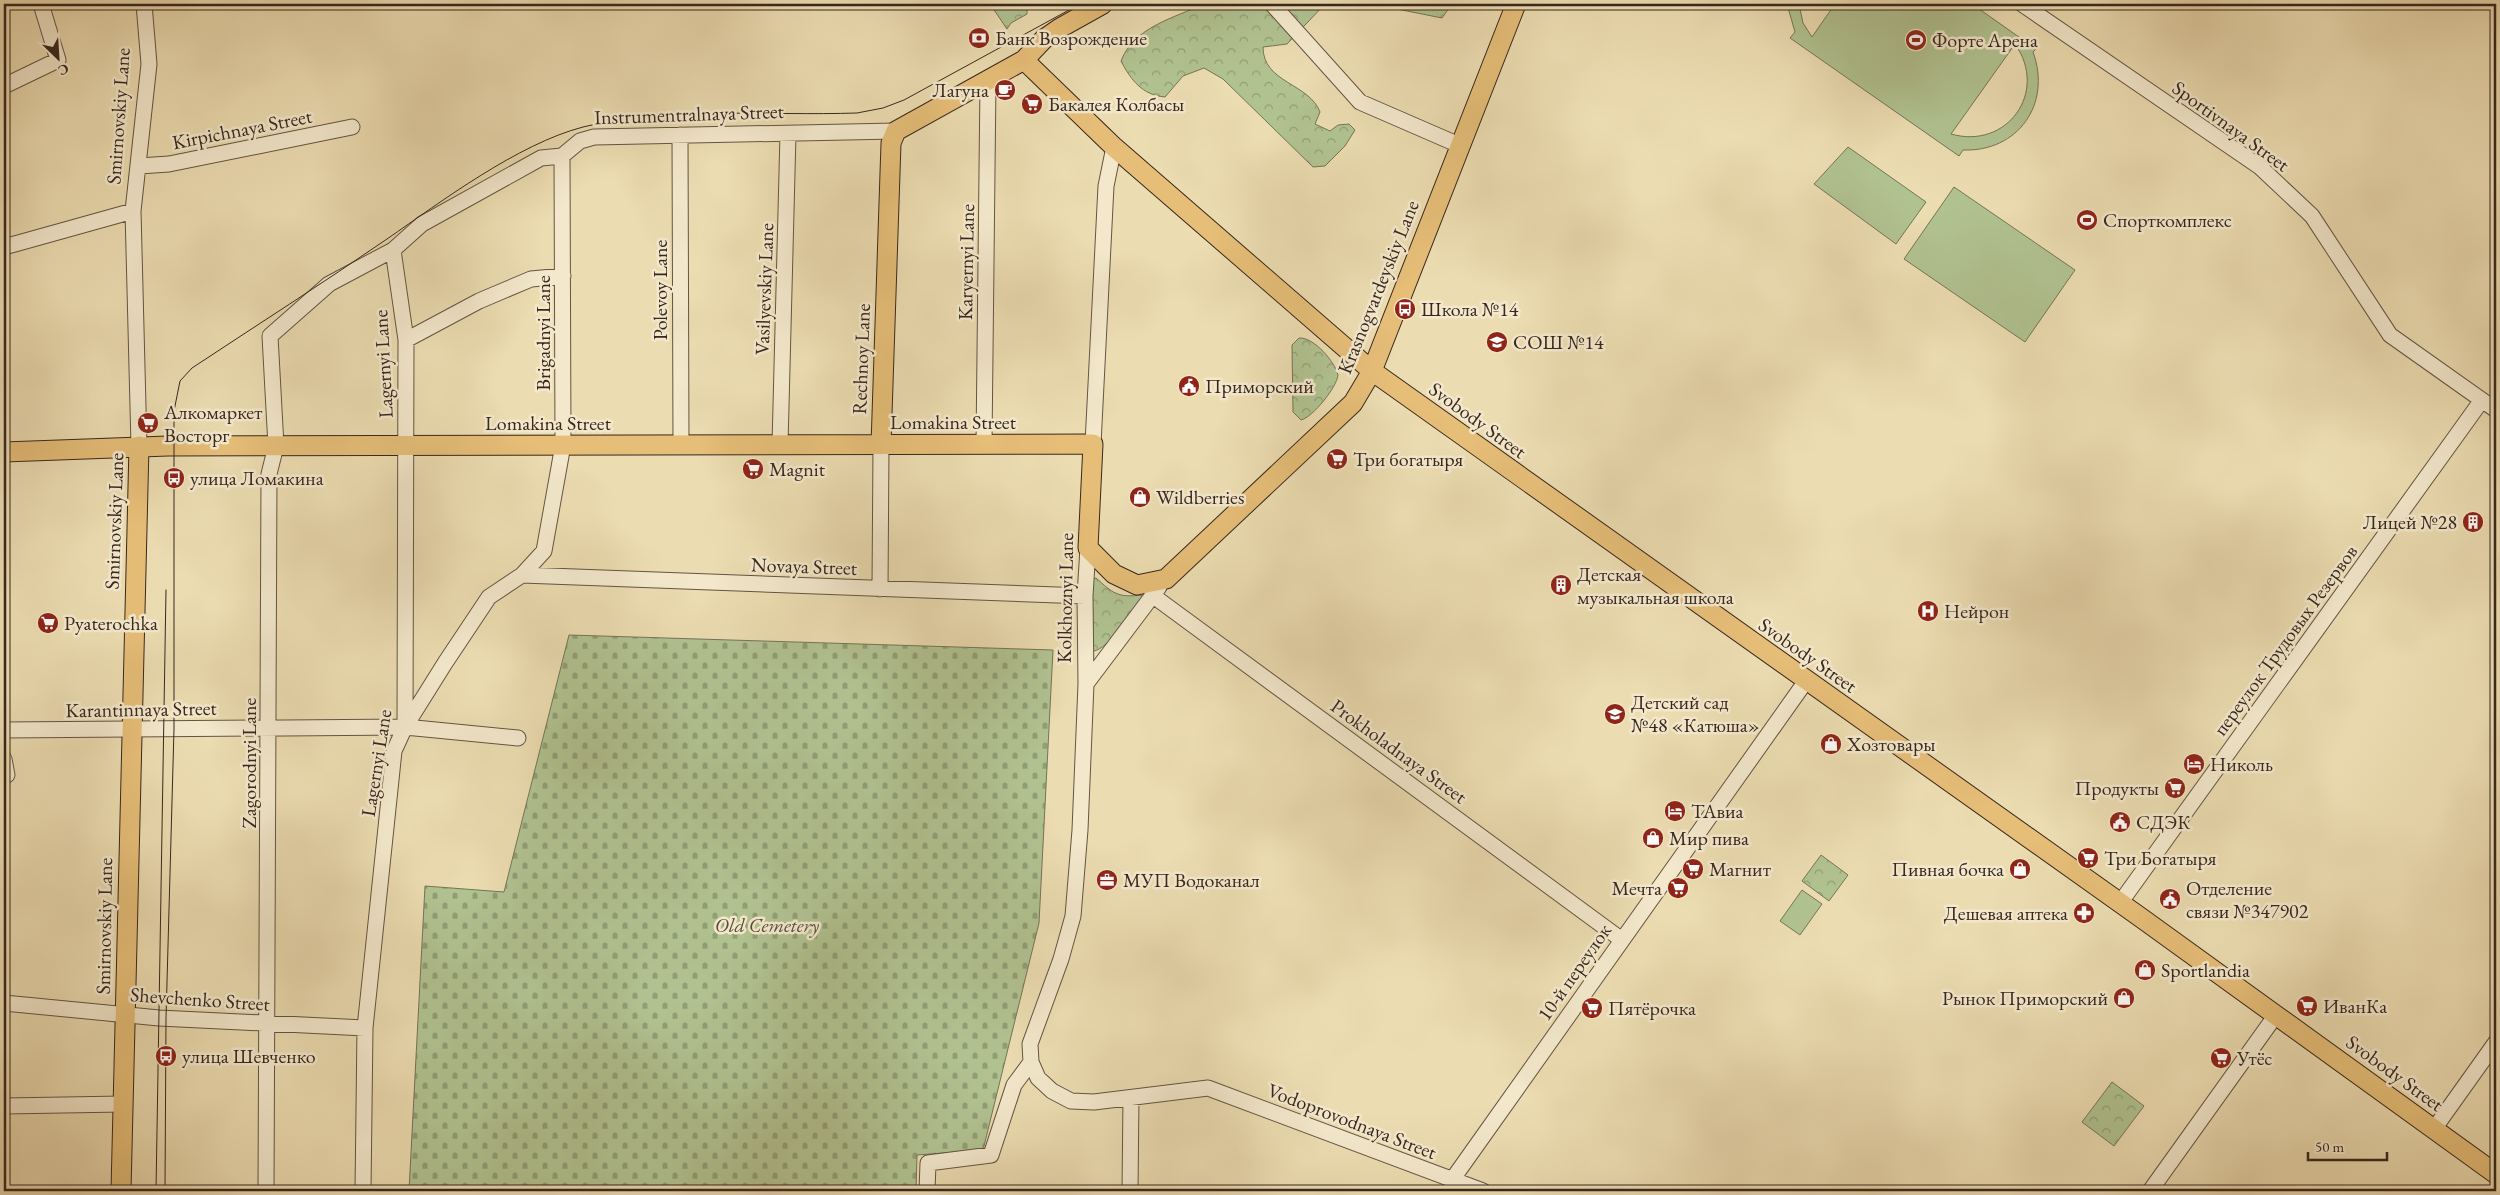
<svg xmlns="http://www.w3.org/2000/svg" width="2500" height="1195" viewBox="0 0 2500 1195" font-family="'EB Garamond',serif">
	<style>
		.forest { fill: url(#forest-crowns); stroke: #747458 }
		.cemetery { fill: url(#cemetery-stones); stroke: #747458 }
		.pitch { fill: #b1c291; stroke: #747458; fill-rule: evenodd }
		.lines { fill: none; stroke-linecap: round; stroke-linejoin: round }
		.minor-casing { stroke: #645443; stroke-width: 17 }
		.major-casing { stroke: #37271e; stroke-width: 21 }
		.minor { stroke: #f3e8cc; stroke-width: 15 }
		.major { stroke: #e6be78; stroke-width: 19 }
		.tram { stroke: #37271e; stroke-width: 1 }
		.labels { text-anchor: middle; stroke-width: 5; stroke-linejoin: round; paint-order: stroke }
		.poi-label { font-size: 20px; fill: #37271e; stroke: #f3e8cc; text-anchor: start }
		.street-label { font-size: 20px; fill: #37271e; stroke: #f3e8cc }
		.park-label { font-size: 20px; font-style: italic; fill: #564e3b; stroke: #f3e8cc }
	</style>
	<defs>
		<pattern id="forest-crowns" width="20" height="18" patternUnits="userSpaceOnUse" patternTransform="scale(1.25)"><rect width="20" height="18" fill="#b1c291"/><path d="M2 6a3 3 0 1 1 6 0M12 15a3 3 0 1 1 6 0" fill="none" stroke="#919e76"/></pattern>
		<pattern id="cemetery-stones" width="16" height="16" patternUnits="userSpaceOnUse" patternTransform="scale(1.25)"><rect width="16" height="16" fill="#b1c291"/><path d="M2 7V4a2 2 0 0 1 4 0v3zM10 15v-3a2 2 0 0 1 4 0v3z" fill="#919e76"/></pattern>
	</defs>
	<rect width="100%" height="100%" fill="#ecdcb1"/>
	<filter id="stains"><feTurbulence type="fractalNoise" baseFrequency=".004" numOctaves="4"/><feColorMatrix values="0 0 0 0 .2 0 0 0 0 .09 0 0 0 0 .02 0 0 0 .5 -.17"/></filter>
	<radialGradient id="worn" r=".72"><stop offset=".6" stop-color="#630" stop-opacity="0"/><stop offset="1" stop-color="#630" stop-opacity=".3"/></radialGradient>
	<!-- forest -->
	<path class="forest" d="M990 4H1027V14L1011 23 1007 29Z
		M1204 4H1325L1287 44 1263 47C1263 83 1309 83 1320 112L1315 124 1330 131 1338 125 1349 124 1355 130 1345 146 1325 166 1313 167 1223 79 1204 68 1183 76 1165 97C1142 95 1131 80 1121 61 1134 27 1174 18 1204 4Z
		M1392 4H1452L1442 18 1392 8Z
		M1299 338C1314 337 1335 362 1338 375 1337 387 1313 417 1301 420L1293 412 1292 345Z
		M1096 578C1113 593 1117 598 1142 595L1143 600C1133 611 1108 649 1094 651L1089 645 1093 579Z
		M1821 855 1848 875 1829 901 1802 881Z
		M2112 1082 2144 1106 2114 1146 2082 1122Z"/>
	<!-- cemetery -->
	<path class="cemetery" d="M569 635 1053 650 1039 923 983 1150 917 1155 916 1191H409L425 886 504 892Z"/>
	<!-- pitch -->
	<path class="pitch" d="M1787 4H1799L1803 23 1812 37 1835 4H1972L2036 49 2033 52C2052 104 2018 152 1963 150L1959 156 1790 38 1795 32ZM2015 44C2049 92 2007 150 1951 134Z
		M1848 147 1926 202 1896 244 1814 184Z
		M1954 187 2075 270 2025 342 1904 259Z
		M1802 890 1822 904 1800 935 1780 921Z"/>
	<g class="lines">
		<!-- minor casing -->
		<g class="minor-casing">
			<path id="minor" d="M1272 4 1360 102 1459 145
				M2022 4 2260 167 2312 216 2390 335 2496 410
				M4 86 58 60 41 4
				M680 135 681 445
				M139 166 169 164 352 127
				M4 247 133 211
				M406 340 479 301 531 279 563 276
				M984 444 988 81
				M1093 444 1106 186 1114 147
				M780 445 788 134
				M139 446 133 211 149 64 144 4
				M1088 548 1085 596 1086 684 1080 830 1073 916 1061 959 1030 1044 1031 1062 1038 1078 1052 1091 1071 1101 1094 1102 1208 1088 1483 1191
				M522 575 1085 596
				M880 589 881 445
				M1152 595 1622 940
				M1086 684 1159 587
				M405 727 445 663 489 597 522 575 544 551 563 445 562 156
				M4 730 405 727 518 738
				M4 759 7 775
				M2120 903 2482 400
				M4 1003 159 1018 365 1028
				M4 1106 123 1104
				M2434 1129 2496 1042
				M1452 1190V1180L1806 681
				M266 1191 269 474 276 446 270 336 329 284 393 250 422 224 541 158 562 156 580 141 594 137 896 131
				M363 1191 365 1028 394 751 405 727 406 340 393 250
				M927 1191 928 1163 991 1155 1014 1085 1031 1062
				M1130 1191 1131 1098
				M2150 1191 2276 1015"/>
		</g>
		<!-- major casing -->
		<g class="major-casing">
			<path id="major" d="M1024 60 1114 147 1372 371 2140 917 2496 1174
				M881 445 891 143 896 131 1024 60 1044 39 1060 28 1103 4
				M4 452 168 446 1093 444 1088 548 1114 574 1137 585 1166 579 1353 403 1372 371 1516 4
				M121 1191 139 446"/>
		</g>
		<!-- minor -->
		<use href="#minor" class="minor"/>
		<!-- major -->
		<use href="#major" class="major"/>
		<!-- tram -->
		<path class="tram" d="M156 1191 166 590
			M165 1191 166 1018 174 729V411L180 381 192 368C257 325 323 283 387 239 442 201 518 144 583 127 668 106 769 116 857 113L883 108 904 100 1080 4"/>
	</g>
	<!-- icons -->
	<defs>
		<g id="bank-disc" transform="scale(1.125)"><circle r="9.5" fill="#8f2418" stroke="#f3e8cc"/><path d="M-6-4H6V4H-6ZM0-2.3a2.3 2.3 0 1 0 0 4.6a2.3 2.3 0 1 0 0-4.6Z" fill="#fff"/></g>
		<g id="stadium-disc" transform="scale(1.125)"><circle r="9.5" fill="#8f2418" stroke="#f3e8cc"/><path d="M0-5a6.5 5 0 1 0 0 10a6.5 5 0 1 0 0-10ZM-3.5-1.8h7v3.6h-7Z" fill="#fff"/></g>
		<g id="cafe-disc" transform="scale(1.125)"><circle r="9.5" fill="#8f2418" stroke="#f3e8cc"/><path d="M-5.5-4.5H6V0H3Q3 3.5 0 3.5H-2.5Q-5.5 3.5-5.5 0ZM3-3.2v2h1.7v-2ZM-6 4.5H4V6H-6Z" fill="#fff"/></g>
		<g id="supermarket-disc" transform="scale(1.125)"><circle r="9.5" fill="#8f2418" stroke="#f3e8cc"/><path d="M-6-5.5h2.5l.6 2H6L4.5 2H-2.5L-4.4-4H-6ZM-1.5 3.2a1.3 1.3 0 1 0 .1 0ZM3 3.2a1.3 1.3 0 1 0 .1 0Z" fill="#fff"/></g>
		<g id="bus-disc" transform="scale(1.125)"><circle r="9.5" fill="#8f2418" stroke="#f3e8cc"/><path d="M-5-6H5V4H4V6H2V4H-2V6H-4V4H-5ZM-3.5-4V0h7V-4ZM-3.5 1.2v1.5H-2V1.2ZM2 1.2v1.5H3.5V1.2Z" fill="#fff"/></g>
		<g id="school-disc" transform="scale(1.125)"><circle r="9.5" fill="#8f2418" stroke="#f3e8cc"/><path d="M0-5L7-2L0 1L-7-2ZM-4 1L0 2.5L4 1V4Q0 6-4 4Z" fill="#fff"/></g>
		<g id="civic-disc" transform="scale(1.125)"><circle r="9.5" fill="#8f2418" stroke="#f3e8cc"/><path d="M-.6-6.5H3V-4.5H.6V-3L4-1V1h2V6H-6V1h2V-1L-.6-3ZM-1.2 2.5V6h2.4V2.5Z" fill="#fff"/></g>
		<g id="shop-disc" transform="scale(1.125)"><circle r="9.5" fill="#8f2418" stroke="#f3e8cc"/><path d="M-5-2.5h2.3a2.7 3.5 0 0 1 5.4 0H5L5.5 6h-11ZM-1.5-2.5h3a1.5 2.3 0 0 0-3 0Z" fill="#fff"/></g>
		<g id="building-disc" transform="scale(1.125)"><circle r="9.5" fill="#8f2418" stroke="#f3e8cc"/><path d="M-4-6H4V6H1V3H-1V6H-4ZM-2.5-4.3h1.7v1.8h-1.7ZM.8-4.3h1.7v1.8H.8ZM-2.5-1h1.7V.8h-1.7ZM.8-1h1.7V.8H.8Z" fill="#fff"/></g>
		<g id="hospital-disc" transform="scale(1.125)"><circle r="9.5" fill="#8f2418" stroke="#f3e8cc"/><path d="M-5-5h3v3.5h4V-5h3V5h-3V1.5h-4V5h-3Z" fill="#fff"/></g>
		<g id="hotel-disc" transform="scale(1.125)"><circle r="9.5" fill="#8f2418" stroke="#f3e8cc"/><path d="M-6-4.5h1.5V1H6V5H4.5V3h-9V5H-6ZM-4 0a1.8 1.8 0 1 1 3.6 0ZM.5 0V-2.5h3Q6-2.5 6 0Z" fill="#fff"/></g>
		<g id="office-disc" transform="scale(1.125)"><circle r="9.5" fill="#8f2418" stroke="#f3e8cc"/><path d="M-6-3h4V-5.5h4V-3h4V5H-6ZM-1-4.5V-3h2v-1.5ZM-6 0V1H6V0Z" fill="#fff"/></g>
		<g id="pharmacy-disc" transform="scale(1.125)"><circle r="9.5" fill="#8f2418" stroke="#f3e8cc"/><path d="M-2-6h4v4h4v4h-4v4h-4v-4h-4v-4h4Z" fill="#fff"/></g>
	</defs>
	<g fill-rule="evenodd">
		<use href="#bank-disc" x="979" y="38"/>
		<use href="#stadium-disc" x="1916" y="40"/>
		<use href="#cafe-disc" x="1005" y="90"/>
		<use href="#supermarket-disc" x="1032" y="104"/>
		<use href="#stadium-disc" x="2087" y="220"/>
		<use href="#bus-disc" x="1405" y="309"/>
		<use href="#school-disc" x="1497" y="342"/>
		<use href="#civic-disc" x="1189" y="386"/>
		<use href="#supermarket-disc" x="148" y="423"/>
		<use href="#supermarket-disc" x="1337" y="459"/>
		<use href="#supermarket-disc" x="753" y="469"/>
		<use href="#bus-disc" x="174" y="478"/>
		<use href="#shop-disc" x="1140" y="497"/>
		<use href="#building-disc" x="2473" y="522"/>
		<use href="#building-disc" x="1561" y="585"/>
		<use href="#hospital-disc" x="1928" y="611"/>
		<use href="#supermarket-disc" x="48" y="623"/>
		<use href="#school-disc" x="1615" y="714"/>
		<use href="#shop-disc" x="1831" y="744"/>
		<use href="#hotel-disc" x="2194" y="764"/>
		<use href="#supermarket-disc" x="2175" y="788"/>
		<use href="#hotel-disc" x="1675" y="811"/>
		<use href="#civic-disc" x="2120" y="822"/>
		<use href="#shop-disc" x="1653" y="838"/>
		<use href="#supermarket-disc" x="2088" y="858"/>
		<use href="#supermarket-disc" x="1693" y="869"/>
		<use href="#shop-disc" x="2020" y="869"/>
		<use href="#office-disc" x="1107" y="880"/>
		<use href="#supermarket-disc" x="1678" y="888"/>
		<use href="#civic-disc" x="2170" y="899"/>
		<use href="#pharmacy-disc" x="2084" y="913"/>
		<use href="#shop-disc" x="2145" y="970"/>
		<use href="#shop-disc" x="2124" y="998"/>
		<use href="#supermarket-disc" x="2307" y="1006"/>
		<use href="#supermarket-disc" x="1592" y="1008"/>
		<use href="#bus-disc" x="166" y="1056"/>
		<use href="#supermarket-disc" x="2221" y="1058"/>
	</g>
	<g class="labels">
		<!-- poi labels -->
		<g class="poi-label">
			<text x="995" y="45">Банк Возрождение</text>
			<text x="1932" y="47">Форте Арена</text>
			<text x="989" y="97" text-anchor="end">Лагуна</text>
			<text x="1048" y="111">Бакалея Колбасы</text>
			<text x="2103" y="227">Спорткомплекс</text>
			<text x="1421" y="316">Школа №14</text>
			<text x="1513" y="349">СОШ №14</text>
			<text x="1205" y="393">Приморский</text>
			<text x="164" y="419">Алкомаркет<tspan x="164" dy="23">Восторг</tspan></text>
			<text x="1353" y="466">Три богатыря</text>
			<text x="769" y="476">Magnit</text>
			<text x="190" y="485">улица Ломакина</text>
			<text x="1156" y="504">Wildberries</text>
			<text x="2457" y="529" text-anchor="end">Лицей №28</text>
			<text x="1577" y="581">Детская<tspan x="1577" dy="23">музыкальная школа</tspan></text>
			<text x="1944" y="618">Нейрон</text>
			<text x="64" y="630">Pyaterochka</text>
			<text x="1631" y="709">Детский сад<tspan x="1631" dy="23">№48 «Катюша»</tspan></text>
			<text x="1847" y="751">Хозтовары</text>
			<text x="2210" y="771">Николь</text>
			<text x="2159" y="795" text-anchor="end">Продукты</text>
			<text x="1691" y="818">ТАвиа</text>
			<text x="2136" y="829">СДЭК</text>
			<text x="1669" y="845">Мир пива</text>
			<text x="2104" y="865">Три Богатыря</text>
			<text x="1709" y="876">Магнит</text>
			<text x="2004" y="876" text-anchor="end">Пивная бочка</text>
			<text x="1123" y="887">МУП Водоканал</text>
			<text x="1662" y="895" text-anchor="end">Мечта</text>
			<text x="2186" y="895">Отделение<tspan x="2186" dy="23">связи №347902</tspan></text>
			<text x="2068" y="920" text-anchor="end">Дешевая аптека</text>
			<text x="2161" y="977">Sportlandia</text>
			<text x="2108" y="1005" text-anchor="end">Рынок Приморский</text>
			<text x="2323" y="1013">ИванКа</text>
			<text x="1608" y="1015">Пятёрочка</text>
			<text x="182" y="1063">улица Шевченко</text>
			<text x="2237" y="1065">Утёс</text>
		</g>
		<!-- street labels -->
		<g class="street-label">
			<text transform="translate(689 114) rotate(-2)" y="7">Instrumentralnaya Street</text>
			<text transform="translate(118 116) rotate(-86)" y="7">Smirnovskiy Lane</text>
			<text transform="translate(2231 126) rotate(36)" y="7">Sportivnaya Street</text>
			<text transform="translate(242 129) rotate(-11)" y="7">Kirpichnaya Street</text>
			<text transform="translate(966 262) rotate(-89)" y="7">Karyernyi Lane</text>
			<text transform="translate(1378 287) rotate(-68)" y="7">Krasnogvardeyskiy Lane</text>
			<text transform="translate(764 289) rotate(-88)" y="7">Vasilyevskiy Lane</text>
			<text transform="translate(660 290) rotate(-90)" y="7">Polevoy Lane</text>
			<text transform="translate(543 333) rotate(-90)" y="7">Brigadnyi Lane</text>
			<text transform="translate(861 359) rotate(-88)" y="7">Rechnoy Lane</text>
			<text transform="translate(383 364) rotate(-93)" y="7">Lagernyi Lane</text>
			<text transform="translate(1478 420) rotate(36)" y="7">Svobody Street</text>
			<text x="953" y="429">Lomakina Street</text>
			<text x="548" y="430">Lomakina Street</text>
			<text transform="translate(114 521) rotate(-88)" y="7">Smirnovskiy Lane</text>
			<text transform="translate(804 566) rotate(2)" y="7">Novaya Street</text>
			<text transform="translate(1065 598) rotate(-89)" y="7">Kolkhoznyi Lane</text>
			<text transform="translate(2285 640) rotate(-54)" y="7">переулок Трудовых Резервов</text>
			<text transform="translate(1808 655) rotate(35)" y="7">Svobody Street</text>
			<text transform="translate(141 709) rotate(-1)" y="7">Karantinnaya Street</text>
			<text transform="translate(1399 751) rotate(36)" y="7">Prokholadnaya Street</text>
			<text transform="translate(249 763) rotate(-90)" y="7">Zagorodnyi Lane</text>
			<text transform="translate(376 763) rotate(-81)" y="7">Lagernyi Lane</text>
			<text transform="translate(104 926) rotate(-89)" y="7">Smirnovskiy Lane</text>
			<text transform="translate(1574 972) rotate(-55)" y="7">10-й переулок</text>
			<text transform="translate(200 999) rotate(4)" y="7">Shevchenko Street</text>
			<text transform="translate(2395 1073) rotate(36)" y="7">Svobody Street</text>
			<text transform="translate(1352 1121) rotate(21)" y="7">Vodoprovodnaya Street</text>
		</g>
		<!-- park labels -->
		<g class="park-label">
			<text x="767" y="932">Old Cemetery</text>
		</g>
	</g>
	<!-- margin -->
	<rect width="2500" height="1195" fill="none" stroke="#ecdcb1" stroke-width="20"/>
	<rect x="5" y="5" width="2490" height="1185" fill="none" stroke="#37271e" stroke-width="2.5"/>
	<rect x="10" y="10" width="2480" height="1175" fill="none" stroke="#37271e"/>
	<!-- north arrow -->
	<g transform="translate(58 58) rotate(155)" stroke="#f3e8cc" stroke-width="4" paint-order="stroke">
	<path d="M0-4L9 19L0 12L-9 19Z" fill="#37271e"/>
	<text y="-8" font-size="14" font-weight="bold" text-anchor="middle" fill="#37271e">С</text>
	</g>
	<!-- scale -->
	<path d="M2308 1152v8h79v-8" fill="none" stroke="#37271e" stroke-width="2.5"/>
	<text x="2315" y="1152" font-size="15" fill="#37271e" stroke="#f3e8cc" stroke-width="4" paint-order="stroke">50 m</text>
	<rect width="100%" height="100%" filter="url(#stains)"/>
	<rect width="100%" height="100%" fill="url(#worn)"/>
</svg>
